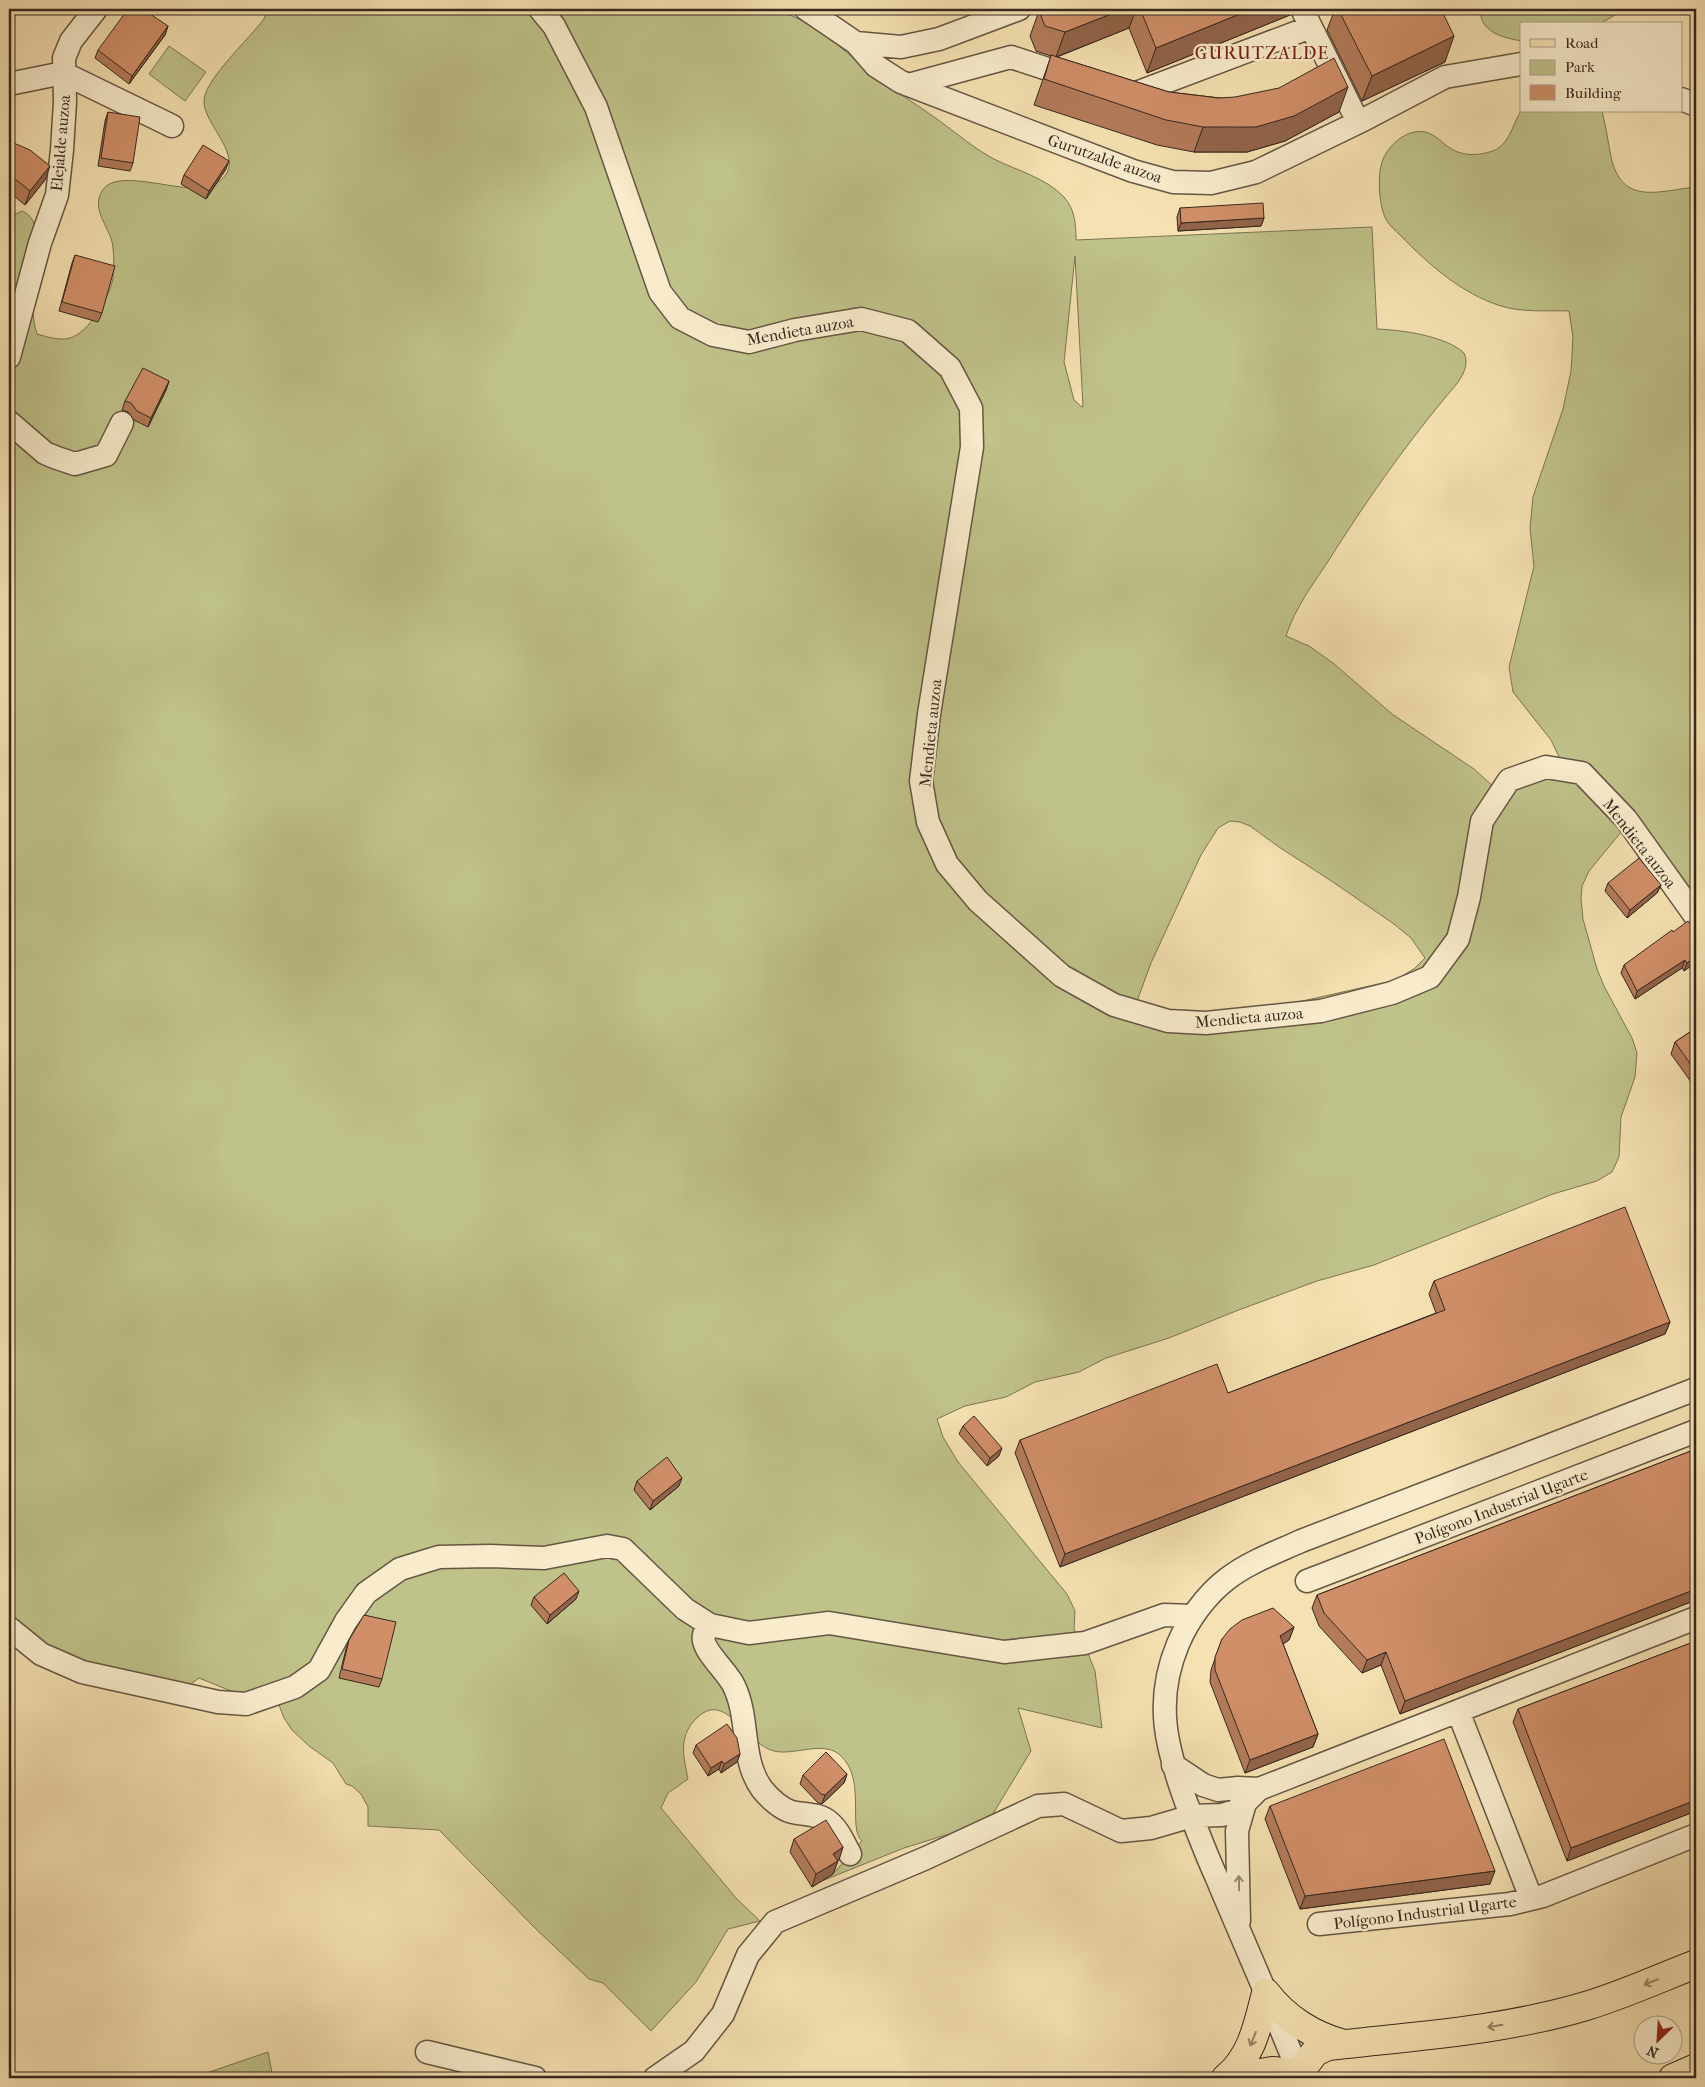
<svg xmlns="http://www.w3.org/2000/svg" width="1705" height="2087" viewBox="0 0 1705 2087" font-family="'IM FELL French Canon',serif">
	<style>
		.green { fill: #bfc289; stroke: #7b7554; fill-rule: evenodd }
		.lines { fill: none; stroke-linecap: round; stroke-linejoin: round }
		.minor-casing { stroke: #665644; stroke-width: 25 }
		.major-casing { stroke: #372820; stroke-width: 30 }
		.minor { stroke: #f8eccc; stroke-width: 22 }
		.major { stroke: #f5e1b1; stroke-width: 28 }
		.wall { fill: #b37b5a; stroke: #372820 }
		.shaded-wall { fill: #92644a; stroke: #372820 }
		.building { fill: #d08f69; stroke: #372820 }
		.oneway { stroke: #988a76 }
		.oneway2 { stroke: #968468 }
		.labels { text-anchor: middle; stroke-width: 4.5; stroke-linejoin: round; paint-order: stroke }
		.street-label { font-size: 16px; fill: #372820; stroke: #f8eccc }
		.neighbourhood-label { font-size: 18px; letter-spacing: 1px; fill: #7a1f14; stroke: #f8eccc }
	</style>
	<rect width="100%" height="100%" fill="#f5e1b1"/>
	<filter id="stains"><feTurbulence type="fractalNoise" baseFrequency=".004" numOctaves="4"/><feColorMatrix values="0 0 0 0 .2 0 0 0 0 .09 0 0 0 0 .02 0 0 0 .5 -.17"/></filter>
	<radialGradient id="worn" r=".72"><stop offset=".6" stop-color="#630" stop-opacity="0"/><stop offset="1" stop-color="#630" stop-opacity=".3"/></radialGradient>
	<!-- green -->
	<path class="green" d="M262 9H775C821 25 842 50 878 79 899 94 921 107 941 122 959 135 975 149 994 159 1018 171 1046 178 1064 197 1075 209 1076 225 1076 240L1372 227 1377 329C1402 330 1446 336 1464 353 1472 370 1454 387 1444 399 1402 450 1364 504 1329 560 1313 584 1295 608 1286 636L1309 646 1333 663 1392 714 1474 769 1495 788 1561 761 1551 740 1513 692 1509 667 1534 566 1530 528 1533 497 1563 409 1571 371 1573 337 1569 311C1546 310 1524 313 1501 306 1462 294 1428 264 1400 235 1396 231 1390 226 1387 221 1379 209 1377 176 1382 162 1387 146 1407 128 1425 132 1435 134 1442 143 1450 148 1463 157 1483 156 1497 149 1511 140 1513 123 1521 111H1602C1606 126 1608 142 1611 157 1622 206 1658 191 1696 187V921L1622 831 1589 871 1582 886 1581 899 1583 919 1597 969 1604 986 1632 1038 1637 1053 1635 1077 1621 1117 1619 1157 1612 1172 1597 1181 1553 1194 1374 1265 1317 1281 1236 1311 1169 1338 1106 1358 1079 1372 1035 1382 1006 1397 965 1406 937 1419 943 1437 958 1462 1067 1594 1075 1611 1074 1629 1085 1646 1095 1671 1102 1728 1018 1708 1031 1751 988 1822 904 1848 817 1883 832 1875 862 1841C847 1828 867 1779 840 1755 823 1740 794 1756 774 1751 743 1743 725 1686 694 1721 678 1739 684 1758 688 1779L668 1793 661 1808 736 1898 760 1921 728 1929 696 1982 651 2031 603 1983 589 1979 535 1928 439 1830 368 1826V1807L361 1794 352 1786 346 1784 333 1763 309 1746 292 1730 284 1718 279 1705 231 1691 199 1678 188 1686 118 1673 55 1649 9 1641V217L22 211C31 215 34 221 36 231 35 259 28 308 37 334 48 337 59 341 70 338 89 333 110 296 113 278 114 269 114 257 113 248 112 229 90 211 102 191 117 164 189 199 215 184 253 162 203 126 204 101 204 80 250 38 264 19L265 16ZM1075 256 1083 407H1082L1074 400 1064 362ZM1230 821 1240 822 1250 826 1279 847 1330 880 1394 924 1411 938 1425 958 1415 968 1396 980 1298 1002 1197 1015 1136 1004 1151 963 1201 855 1218 828Z
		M1480 9H1646L1617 14 1599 24H1521V41C1501 37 1480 32 1480 9Z
		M169 46 206 72 185 101 149 74Z
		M268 2052 273 2078H192Z"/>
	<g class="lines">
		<!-- minor casing -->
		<g class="minor-casing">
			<path id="minor" d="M540 9 554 26 596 107 660 292 680 318 713 335 749 342 795 330 861 319 908 331 950 368 971 408 972 447 929 714 921 781 928 822 947 864 978 901 1062 976 1114 1005 1168 1021 1206 1023 1321 1011 1392 993 1430 977 1458 939 1469 897 1482 821 1509 780 1546 767 1582 773 1626 819 1696 917
				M806 9 856 43 876 66 901 82 1133 171 1173 182 1211 183 1256 172 1365 119 1445 77 1521 64
				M1302 9 1358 122
				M856 43 901 47 939 39 1019 9
				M9 84 63 73 172 126
				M908 85 1011 57 1075 78
				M1131 95 1311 27
				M1681 99 1696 105
				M9 357 40 243 57 195 62 150 65 102 64 58 71 41 96 9
				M9 422 45 453 57 458 75 464 106 455 122 423
				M1307 1581 1696 1431
				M710 1625C708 1627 705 1631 704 1635 700 1649 728 1672 734 1686 750 1719 740 1759 762 1789 769 1798 781 1809 792 1812 804 1815 819 1813 829 1822 838 1829 844 1843 850 1854
				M9 1628 41 1654 82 1672 218 1702 246 1704 295 1687 319 1670 346 1621 366 1593 400 1569 439 1557 490 1556 544 1558 607 1546 623 1549 685 1609 710 1625 749 1633 829 1623 1004 1652 1085 1643 1164 1615 1193 1616
				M1458 1711 1531 1898
				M1173 1765 1203 1785 1218 1790 1238 1788 1259 1789 1696 1618
				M1239 1921 1237 1831 1245 1803
				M1319 1924 1510 1904 1543 1896 1696 1835
				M427 2052 535 2078
				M655 2078 694 2051 723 2014 748 1955 775 1922 926 1858 1038 1806 1064 1804 1121 1831 1151 1828 1192 1816 1222 1815 1235 1811 1245 1803 1259 1789
				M1301 2078C1274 2010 1244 1943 1216 1876 1205 1852 1196 1827 1186 1802 1166 1747 1154 1701 1178 1644 1188 1620 1206 1595 1227 1579 1249 1562 1277 1552 1301 1541L1696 1389"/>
		</g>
		<!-- major casing -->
		<g class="major-casing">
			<path id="major" d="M1266 1993C1285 2018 1313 2036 1344 2044
				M1226 2078C1252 2057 1258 2024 1266 1993
				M1233 2078 1272 2071 1299 2073 1315 2052 1328 2046C1415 2036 1502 2031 1586 2006 1623 1995 1660 1978 1696 1964
				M1673 2078 1696 2068"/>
		</g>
		<!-- minor -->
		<use href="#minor" class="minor"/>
		<!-- major -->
		<use href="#major" class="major"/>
	</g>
	<!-- wall -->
	<path class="wall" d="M1045 9H1292L1290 15 1147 73 1129 28 1057 57 1169 92 1339 112 1285 141 1247 152H1194L1157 145 1034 105 1051 56 1036 51 1030 36 1039 11Z
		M1335 9H1441L1445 62 1362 101 1327 30Z
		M168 26 165 35 129 84 95 58 98 50Z
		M108 112 133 163 130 171 98 166 105 121Z
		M9 141 45 180 25 205 9 192Z
		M226 169 206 199 181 184 184 175Z
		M1180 208 1264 218 1261 226 1178 231 1177 217Z
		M75 255 102 313 98 322 59 311 72 263Z
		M169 381 166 390 148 427 134 420 128 412 122 410 125 401Z
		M1608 883 1661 885 1657 893 1627 918 1605 891Z
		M1673 932H1696V960L1695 963 1684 971 1682 968 1635 999 1621 973 1624 965Z
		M1696 1028V1089L1671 1054 1675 1042Z
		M1696 1090V1112L1691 1102 1695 1091Z
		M1434 1281 1670 1322 1665 1334 1060 1567 1015 1453 1020 1440 1228 1393 1436 1313 1429 1294Z
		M963 1426 999 1456 987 1466 959 1434Z
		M1696 1449V1600L1400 1714 1381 1665 1362 1673 1319 1626 1312 1608 1317 1595Z
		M637 1481 679 1486 650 1510 634 1490Z
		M534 1597 576 1599 547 1624 531 1605Z
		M1294 1627 1289 1640 1283 1644 1318 1734 1313 1747 1245 1773 1210 1682 1211 1670 1222 1639Z
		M349 1640 382 1679 379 1687 339 1678 346 1649Z
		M1696 1641V1811L1567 1861 1513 1722 1518 1709Z
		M696 1745 740 1754 737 1762 721 1773 719 1769 708 1776 693 1753Z
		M847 1774 844 1783 822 1804 818 1803 800 1784 803 1775Z
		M1270 1806 1490 1884 1300 1909 1265 1819Z
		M794 1839 843 1847 833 1874 812 1887 790 1852Z"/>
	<!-- shaded-wall -->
	<path class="shaded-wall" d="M1124 9H1136L1129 28 1056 57 1065 32Z
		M1252 9H1292L1290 15 1147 73 1156 48Z
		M168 26 165 35 129 84 132 76Z
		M9 28H13L9 39Z
		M1454 36 1445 62 1362 101 1372 76Z
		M1348 87 1339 112 1285 141 1247 152H1194L1203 127Z
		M229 161 226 169 206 199 209 191Z
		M50 166 45 180 25 205 30 191Z
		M1264 218 1261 226 1178 231 1181 223Z
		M169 381 166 390 148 427 151 418Z
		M1661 885 1657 893 1627 918 1630 910Z
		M1696 956 1695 963 1684 971 1687 963Z
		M1685 960 1682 968 1635 999 1637 991Z
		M1670 1322 1665 1334 1060 1567 1065 1554Z
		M1002 1448 999 1456 987 1466 990 1458Z
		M682 1478 679 1486 650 1510 653 1501Z
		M1696 1589V1600L1400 1714 1405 1701Z
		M579 1591 576 1599 547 1624 550 1615Z
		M1294 1627 1289 1640 1275 1649 1280 1636Z
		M1386 1652 1381 1665 1362 1673 1367 1660Z
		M1318 1734 1313 1747 1245 1773 1250 1760Z
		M740 1754 737 1762 721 1773 724 1764Z
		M722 1761 719 1769 708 1776 711 1768Z
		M847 1774 844 1783 822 1804 825 1795Z
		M1696 1800V1811L1567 1861 1571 1848Z
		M843 1847 839 1860 829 1867 833 1854Z
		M838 1861 833 1874 812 1887 816 1874Z
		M1495 1871 1490 1884 1300 1909 1305 1896Z"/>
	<!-- building -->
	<path class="building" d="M9 9H13V28H9Z
		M128 9H143L168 26 132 76 98 50Z
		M1045 9H1124L1065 32 1045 26 1039 11Z
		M1140 9H1252L1156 48Z
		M1338 9H1441L1454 36 1372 76Z
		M1051 55 1169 92 1219 98 1235 97 1279 88 1334 58 1348 87 1294 116 1256 127H1203L1166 120 1044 79Z
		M108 112 140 117 133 163 101 158Z
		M9 141 30 150 50 166 30 191 9 174Z
		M203 145 229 161 209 191 184 175Z
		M1263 203 1264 218 1181 223 1180 208Z
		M75 255 115 266 102 313 62 302Z
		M143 368 169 381 151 418 137 411 131 403 125 401Z
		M1639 858 1661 885 1630 910 1608 883Z
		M1688 921 1696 932V948L1695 949 1696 952V956L1687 963 1685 960 1637 991 1624 965 1672 930 1673 932Z
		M1696 1028V1072L1675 1042Z
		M1625 1207 1670 1322 1065 1554 1020 1440 1217 1364 1228 1393 1445 1310 1434 1281Z
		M974 1416 1002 1448 990 1458 963 1426Z
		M1696 1449V1589L1405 1701 1386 1652 1367 1660 1324 1613 1317 1595Z
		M667 1457 682 1478 653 1501 637 1481Z
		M564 1573 579 1591 550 1615 534 1597Z
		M1273 1608 1294 1627 1280 1636 1318 1734 1250 1760 1215 1670V1657L1222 1639 1230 1629 1242 1620Z
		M364 1615 396 1622 382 1679 342 1669 349 1640Z
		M1696 1641V1800L1571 1848 1518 1709Z
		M727 1724 737 1738 740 1754 724 1764 722 1761 711 1768 696 1745Z
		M1444 1739 1495 1871 1305 1896 1270 1806Z
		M826 1752 847 1774 825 1795 821 1794 803 1775Z
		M826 1820 843 1847 833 1854 838 1861 816 1874 794 1839Z"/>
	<!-- one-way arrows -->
	<defs><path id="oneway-shaft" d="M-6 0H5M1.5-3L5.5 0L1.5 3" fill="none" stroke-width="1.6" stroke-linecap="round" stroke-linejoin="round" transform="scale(1.25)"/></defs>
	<use class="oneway" href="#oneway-shaft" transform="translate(1239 1883) rotate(-91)"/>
	<g class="oneway2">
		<use href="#oneway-shaft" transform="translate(1651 1982) rotate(159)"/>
		<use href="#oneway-shaft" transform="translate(1495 2026) rotate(171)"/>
		<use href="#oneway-shaft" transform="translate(1253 2039) rotate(112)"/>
	</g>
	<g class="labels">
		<!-- street labels -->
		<g class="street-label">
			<text transform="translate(60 143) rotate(-85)" y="6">Elejalde auzoa</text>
			<text transform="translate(1105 158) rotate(19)" y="6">Gurutzalde auzoa</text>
			<text transform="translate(800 330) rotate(-10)" y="6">Mendieta auzoa</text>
			<text transform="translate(930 733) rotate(-84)" y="6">Mendieta auzoa</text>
			<text transform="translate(1640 843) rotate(52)" y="6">Mendieta auzoa</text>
			<text transform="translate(1249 1017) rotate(-5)" y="6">Mendieta auzoa</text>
			<text transform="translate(1501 1506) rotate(-21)" y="6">Polígono Industrial Ugarte</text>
			<text transform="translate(1425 1912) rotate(-7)" y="6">Polígono Industrial Ugarte</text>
		</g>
		<!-- neighbourhood labels -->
		<g class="neighbourhood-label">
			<text x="1262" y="59">GURUTZALDE</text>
		</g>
	</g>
	<!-- margin -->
	<rect width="1705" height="2087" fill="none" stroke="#f5e1b1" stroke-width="30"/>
	<rect x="10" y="10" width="1685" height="2067" fill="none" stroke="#372820" stroke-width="2.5"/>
	<rect x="15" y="15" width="1675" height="2057" fill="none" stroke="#372820"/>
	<!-- legend -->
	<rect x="1520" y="22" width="162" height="90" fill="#f8eccc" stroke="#ab9e87"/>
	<rect x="1530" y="39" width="25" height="8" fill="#f5e1b1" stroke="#ab9e87"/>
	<text x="1565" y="48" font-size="15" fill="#372820">Road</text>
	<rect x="1530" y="60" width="25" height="15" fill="#bfc289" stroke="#ab9e87"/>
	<text x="1565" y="72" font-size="15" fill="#372820">Park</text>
	<rect x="1530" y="85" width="25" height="15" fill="#d08f69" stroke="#ab9e87"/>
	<text x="1565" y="98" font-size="15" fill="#372820">Building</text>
	<!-- north arrow -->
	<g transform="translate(1658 2040) rotate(205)"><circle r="24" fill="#f8eccc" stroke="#ab9e87"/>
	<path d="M0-4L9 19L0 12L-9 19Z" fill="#8f2418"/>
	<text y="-8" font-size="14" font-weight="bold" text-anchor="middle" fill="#372820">N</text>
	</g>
	<rect width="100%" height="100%" filter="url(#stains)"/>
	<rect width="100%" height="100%" fill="url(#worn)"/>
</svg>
